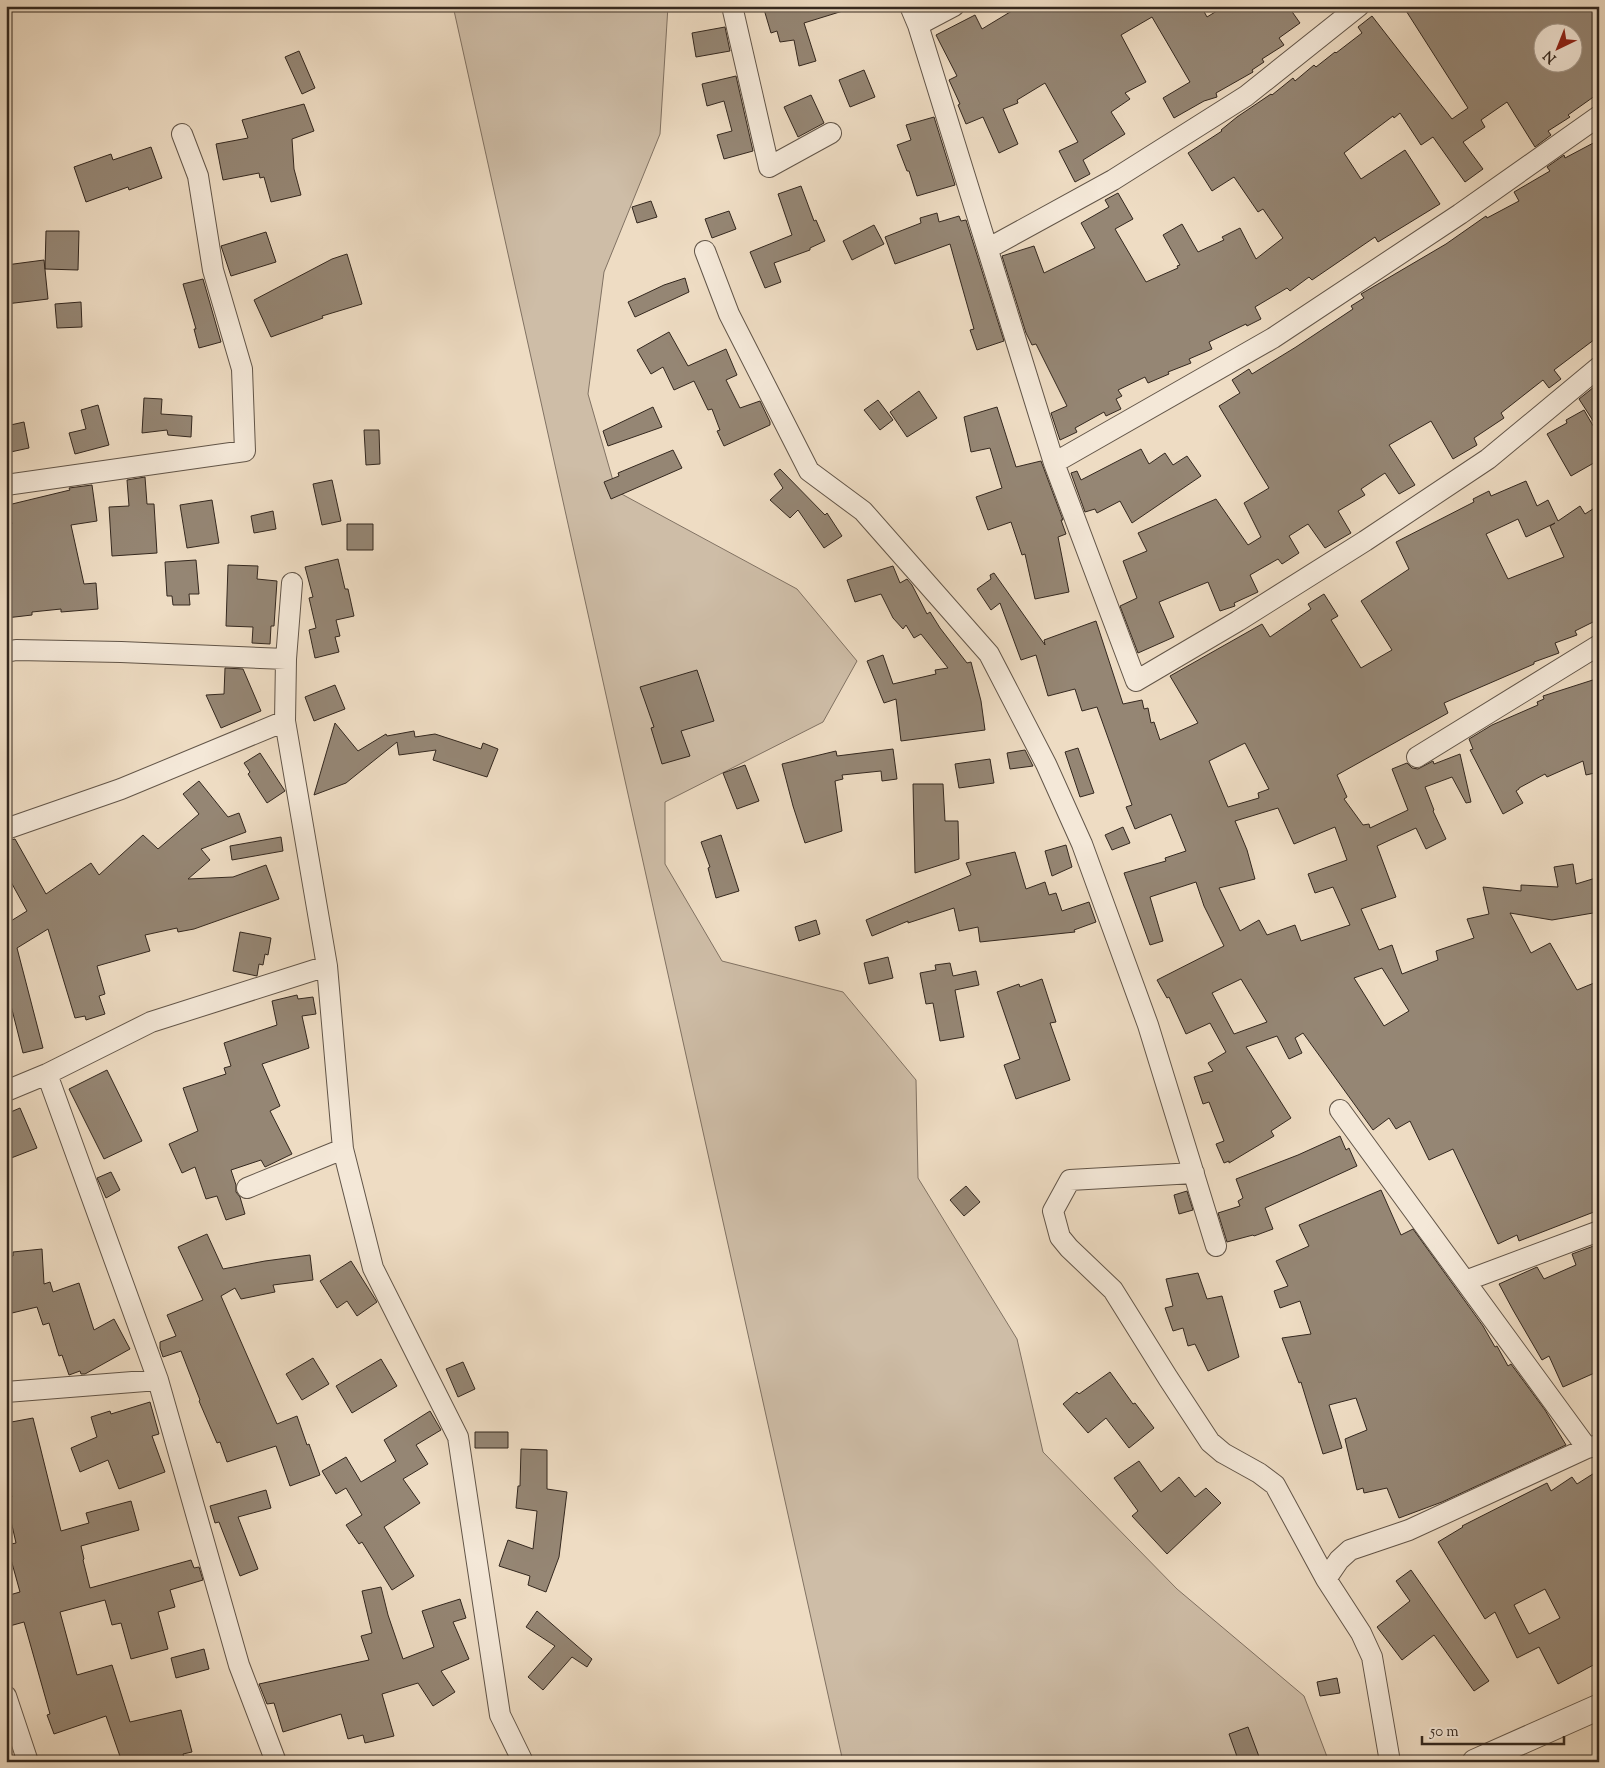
<svg xmlns="http://www.w3.org/2000/svg" width="1605" height="1768" viewBox="0 0 1605 1768" font-family="'Sorts Mill Goudy',serif">
	<style>
		.green { fill: #cebda7; stroke: #817263 }
		.building { fill: #958674; stroke: #34281f; fill-rule: evenodd }
		.lines { fill: none; stroke-linecap: round; stroke-linejoin: round }
		.minor-casing { stroke: #625548; stroke-width: 22 }
		.tertiary-casing { stroke: #625548; stroke-width: 27 }
		.minor { stroke: #f4e8d8; stroke-width: 20 }
		.tertiary { stroke: #f4e8d8; stroke-width: 25 }
	</style>
	<rect width="100%" height="100%" fill="#eedcc3"/>
	<filter id="stains"><feTurbulence type="fractalNoise" baseFrequency=".004" numOctaves="4"/><feColorMatrix values="0 0 0 0 .2 0 0 0 0 .09 0 0 0 0 .02 0 0 0 .5 -.17"/></filter>
	<radialGradient id="worn" r=".72"><stop offset=".6" stop-color="#630" stop-opacity="0"/><stop offset="1" stop-color="#630" stop-opacity=".3"/></radialGradient>
	<!-- green -->
	<path class="green" d="M453 6H668L660 134 604 272 588 394 616 491 797 589 857 661 823 722 665 802V864L722 961 843 992 916 1080 918 1178 1017 1339 1043 1452 1177 1589 1304 1696 1329 1762H843Z"/>
	<!-- building -->
	<path class="building" d="M763 6H845L846 10 804 23 816 61 799 66 794 40 780 42 777 31 771 33Z
		M1020 6H1201L1207 17 1225 6H1288L1300 23 1279 38 1284 45 1262 59 1264 62 1252 70 1253 72 1216 93 1217 97 1204 101 1174 118 1163 98 1190 82 1152 17 1121 35 1146 82 1125 93 1130 99 1111 112 1125 134 1083 160 1090 174 1075 182 1059 151 1078 142 1045 83 1017 100 1018 103 1003 109 1018 144 999 153 983 117 966 124 958 105 960 104 949 80 957 76 936 35 975 15 982 29Z
		M1403 6H1599V93L1568 115 1570 117 1548 131 1551 135 1535 147 1507 102 1481 120 1485 127 1463 142 1483 169 1465 182 1433 137 1421 145 1400 113 1394 118 1393 116 1344 153 1361 179 1405 150 1440 204 1378 242 1375 237 1312 280 1309 277 1290 291 1287 288 1255 307 1261 319 1247 326 1246 324 1209 342 1212 349 1189 359 1191 363 1168 372 1169 374 1148 383 1145 377 1118 390 1122 396 1116 399 1121 409 1106 416 1104 412 1075 428 1077 432 1060 440 1051 413 1067 406 1036 344 1032 345 1026 333 1002 256 1034 246 1044 273 1095 248 1081 223 1109 207 1105 200 1118 193 1133 219 1115 229 1146 282 1178 268 1177 266 1180 265 1163 235 1182 224 1198 252 1224 240 1222 237 1240 228 1256 259 1283 238 1263 209 1258 212 1234 177 1212 191 1188 153 1222 131 1221 130 1237 117 1271 94 1272 95 1293 78 1295 81 1314 65 1316 67 1335 52 1336 53 1362 33 1358 27 1372 16 1452 119 1468 108ZM1542 32H1572V62H1542Z
		M725 27 730 51 696 57 692 33Z
		M299 51 315 88 302 94 285 57Z
		M864 70 875 97 850 107 839 80Z
		M736 76 753 151 724 159 717 135 732 131 724 101 707 106 702 84Z
		M811 95 824 123 798 137 784 107Z
		M304 104 314 131 292 139 294 169 301 195 271 202 264 177 260 178 259 173 223 180 216 144 248 138 242 120Z
		M934 117 955 185 917 196 909 171H907L897 145 911 140 906 125Z
		M1599 140V336L1554 370 1561 379 1549 388 1543 380 1501 413 1504 418 1474 438 1477 445 1453 459 1431 421 1389 445 1415 485 1399 494 1385 473 1361 489 1365 495 1338 511 1351 533 1325 548 1308 524 1289 536 1299 553 1282 564 1278 559 1250 575 1258 592 1234 603 1235 606 1220 611 1208 582 1159 602 1174 637 1138 653 1120 606 1137 598 1123 561 1147 551 1138 533 1216 499 1248 545 1261 537 1244 503 1269 488 1219 406 1240 393 1232 380 1249 369 1252 374 1296 347 1353 309 1351 306 1364 298 1361 294 1446 244 1486 216 1487 218 1519 201 1514 192 1550 171 1547 167 1564 155 1565 158Z
		M151 147 162 178 129 190 128 187 86 202 74 167 111 154 113 160Z
		M801 186 814 221 816 220 825 241 810 248V250L774 263 781 282 765 288 750 252 792 235 778 194Z
		M651 201 657 217 637 223 632 207Z
		M729 211 736 229 712 238 705 219Z
		M937 213 939 222 959 216 961 221 966 220 1004 341 977 350 970 330 974 329 950 244 895 264 885 237 921 223 920 218Z
		M874 225 884 244 852 260 843 241Z
		M46 231H79L78 270 45 269Z
		M266 232 276 262 231 276 221 246Z
		M347 254 362 304 322 316 323 318 271 337 254 300 332 259Z
		M44 260 48 299 6 304V265Z
		M685 278 689 292 635 317 628 302 664 285Z
		M203 279 221 342 199 348 194 329H196L183 284Z
		M81 302 82 327 57 328 55 304Z
		M669 332 688 366 726 349 737 375 726 380 740 408 760 401 770 422V425L724 446 717 431 720 430 712 409 708 410 694 381 674 390 663 367 651 374 637 350Z
		M1599 383V430L1579 399Z
		M919 391 937 418 907 437 890 412Z
		M144 398 162 399 161 414 192 416 191 437 168 435 167 430 142 433Z
		M878 400 893 420 880 430 864 410Z
		M98 405 109 445 75 454 69 433 86 429 81 410Z
		M653 407 662 427 608 446 603 431Z
		M997 407 1016 467 1041 461 1063 520H1061L1066 534 1058 537 1069 592 1035 599 1025 554 1022 555 1011 522 988 530 976 497 1002 488 990 448 971 452 964 417Z
		M1584 410 1599 436V460L1571 476 1547 434 1567 423 1566 420Z
		M24 422 29 448 6 453V426Z
		M364 430H379L380 464 366 465Z
		M1141 449 1149 464 1165 453 1173 465 1187 456 1201 476 1132 523 1120 501 1097 513 1095 509 1085 512 1071 473 1077 471 1081 480Z
		M673 450 682 468 611 499 604 482 619 476 618 473Z
		M780 469 825 515 827 513 842 536 824 548 798 510 790 518 770 500 783 488 774 474Z
		M145 477 147 504H154L157 553 112 556 109 507 129 506 127 480Z
		M332 480 341 521 322 525 313 484Z
		M1526 481 1537 506 1548 500 1558 521 1580 506 1585 514 1599 505V619L1575 631 1577 635 1555 643 1559 653 1534 662V664L1444 703 1448 713 1337 775 1347 797 1344 799 1363 825 1369 824 1370 828 1408 810 1392 769 1407 763 1412 768 1418 769 1433 761 1434 764 1460 754 1471 802 1466 803 1452 777 1425 787 1434 810 1433 811 1446 839 1426 849 1416 828 1377 846 1396 897 1361 909 1379 950 1392 945 1402 974 1438 960 1436 951 1474 938 1467 919 1489 914 1483 887 1521 891V885L1558 887 1554 867 1573 864 1576 884 1599 877V912L1552 920 1510 913 1531 953 1550 943 1577 990 1594 983 1599 993V1210L1519 1241 1517 1235 1498 1244 1453 1149 1429 1160 1410 1121 1396 1129 1389 1118 1373 1130 1303 1033 1295 1038 1302 1053 1289 1059 1277 1036 1246 1047 1291 1118 1271 1131 1274 1136 1229 1163V1161L1224 1163 1216 1144 1224 1141 1209 1102 1203 1104 1194 1077 1213 1071 1208 1063 1226 1052 1210 1023 1186 1034 1169 997 1167 998 1157 980 1224 946 1204 906 1196 882 1150 897 1163 941 1150 945 1124 873 1166 861 1165 858 1186 851 1171 814 1135 829 1126 807 1132 805 1097 707 1082 711 1075 689 1048 696 1036 655 1021 660 1000 603 991 610 977 589 991 579 990 575 994 573 1045 645 1044 640 1096 621 1123 704 1142 700 1144 709 1148 708 1151 723 1154 722 1160 740 1198 723 1170 676 1262 624 1270 637 1311 609 1308 604 1324 594 1338 616 1331 620 1361 668 1392 650 1361 601 1409 569 1396 542 1474 502 1473 499 1489 491 1491 496ZM1518 519 1526 537 1555 523 1550 526 1564 557 1508 579 1486 534ZM1245 743 1269 789 1258 793 1259 798 1228 807 1209 761ZM1278 808 1294 844 1335 827 1347 860 1308 874 1315 893 1333 887 1350 925 1301 941 1295 925 1267 935 1259 920 1240 931 1219 888 1255 879 1247 850 1235 821ZM1382 968 1409 1011 1384 1026 1354 978ZM1241 979 1267 1022 1234 1034 1212 993Z
		M92 485 97 521 71 525 84 584 96 583 98 609 61 612V609L32 612V615L6 618V525L12 524 8 505 70 490 69 488Z
		M212 500 219 543 187 548 180 505Z
		M273 511 276 529 254 533 251 516Z
		M347 524H373V550H347Z
		M338 559 345 589H348L354 616 336 620 340 636 335 637 339 652 315 658 309 630 316 628 309 598 313 597 305 567Z
		M196 560 199 594H189L190 605H173L172 596H167L165 562Z
		M228 565 258 566 257 579 277 581 274 626H271L270 644 252 643 253 627 226 626Z
		M893 566 900 583 907 579 912 585 927 614 930 612 940 628 967 663 971 662 981 701 985 730 901 741 896 699 884 703 867 661 883 655 893 684 936 674 935 670 948 668 921 634 914 638 906 625 903 629 893 618 881 594 855 602 847 580Z
		M225 668 243 669 261 711 221 728 206 695 224 694Z
		M697 670 714 721 681 731 690 756 662 764 651 728 654 727 640 687Z
		M1599 678V772L1586 775 1583 761 1547 777 1545 774 1519 788V789L1516 791 1523 803 1503 814 1470 750 1473 749 1469 739 1492 725 1538 705 1537 702 1544 699 1543 696Z
		M335 685 345 709 314 721 305 697Z
		M335 723 358 751 386 734 387 736 414 731 415 737 435 734 481 749 483 743 498 749 487 777 433 760 436 750 399 755 397 742 346 783 314 795Z
		M1078 748 1094 793 1080 797 1065 752Z
		M893 749 897 779 882 781 881 771 842 775 843 779 835 781 842 831 805 843 793 806 782 764 836 751 837 756Z
		M1025 750 1033 766 1010 769 1007 753Z
		M260 753 285 791 267 803 248 774 250 772 244 763Z
		M990 759 994 783 959 788 955 764Z
		M745 765 759 801 737 809 723 773Z
		M199 781 228 817 239 813 246 832 201 849 210 860 188 879 233 877 266 865 279 899 194 929 178 932 177 928 145 935 150 951 97 966 105 994 99 996 105 1014 86 1020 85 1016 75 1018 48 929 17 948 43 1048 23 1053 6 986V924L27 911 6 873V841L15 839 46 894 91 863 99 875 143 835 158 849 199 814 183 794Z
		M913 784H943L945 821H958L959 859 915 873Z
		M1123 827 1130 843 1112 850 1105 835Z
		M721 835 739 891 716 898 708 868 710 867 701 842Z
		M281 837 283 851 232 860 230 846Z
		M1066 845 1072 867 1052 876 1045 851Z
		M1015 852 1026 889 1045 882 1049 895 1056 893 1062 911 1089 902 1096 922 1074 930 1075 932 980 942 978 927 959 931 954 908 908 923V921L872 936 866 920 971 875 966 863Z
		M816 920 820 934 799 941 795 927Z
		M240 932 271 938 268 955 265 954 263 965 259 964 257 976 233 971Z
		M888 957 893 978 869 984 864 963Z
		M950 963 953 976 976 971 979 985 955 990 964 1037 940 1041 933 1003 926 1004 920 973 936 970 935 965Z
		M1042 979 1056 1022 1050 1023 1070 1080 1016 1099 1004 1065 1020 1059 997 992 1019 984 1020 987Z
		M297 995 298 999 313 997 316 1014 302 1016 309 1048 262 1064 280 1106 270 1111 292 1154 265 1167 261 1160 231 1170 236 1185V1192L240 1197 245 1214 226 1220 217 1196 206 1199 195 1167 182 1173 169 1144 198 1131 183 1088 226 1074 224 1068 231 1066 224 1043 277 1025 272 1001Z
		M107 1070 142 1141 104 1159 69 1089Z
		M20 1108 37 1148 6 1160V1114Z
		M1340 1136 1346 1150 1349 1148 1357 1166 1265 1208 1273 1229 1254 1236 1253 1235 1227 1242 1218 1213 1240 1206 1238 1201 1243 1198 1236 1179 1298 1155Z
		M111 1172 120 1190 106 1198 97 1178Z
		M966 1186 980 1202 964 1216 950 1200Z
		M1381 1190 1401 1235 1413 1229 1483 1326 1495 1347 1497 1346 1508 1366 1511 1364 1545 1410 1566 1445 1442 1502 1399 1518 1387 1488 1364 1493 1363 1488 1357 1490 1345 1439 1367 1430 1356 1398 1329 1405 1342 1448 1323 1454 1301 1382 1299 1383 1282 1338 1311 1334 1300 1301 1280 1308 1274 1291 1288 1286 1276 1261 1309 1246 1299 1225Z
		M1187 1191 1193 1210 1179 1214 1174 1195Z
		M207 1234 223 1269 265 1261 310 1255 313 1280 273 1285 275 1292 241 1299 235 1288 221 1296 277 1424 297 1416 307 1445 309 1444 320 1475 290 1486 276 1446 227 1462 220 1442 217 1443 199 1401 200 1400 181 1351 163 1357 160 1348V1342L176 1336 167 1315 203 1300 178 1247Z
		M1599 1244V1371L1563 1387 1549 1356 1542 1360 1513 1310 1499 1284 1537 1267 1544 1279 1576 1265 1572 1254Z
		M42 1249 44 1284 50 1282 53 1292 79 1283 94 1330 114 1319 130 1349 85 1374H81L80 1371 69 1375 62 1355 59 1356 49 1323 43 1325 37 1307 12 1313 6 1295V1256H13V1252Z
		M351 1261 377 1302 357 1316 347 1301 337 1308 320 1281Z
		M1198 1273 1207 1299 1222 1296 1239 1357 1208 1371 1195 1344 1188 1346 1183 1328 1173 1331 1165 1308 1173 1306 1166 1279Z
		M313 1358 329 1384 302 1400 286 1374Z
		M381 1359 397 1386 352 1413 336 1386Z
		M463 1362 475 1389 458 1397 446 1369Z
		M1110 1372 1133 1404 1135 1403 1154 1428 1129 1448 1106 1418 1088 1433 1063 1404 1077 1392 1079 1394Z
		M150 1402 159 1434 152 1436 165 1472 119 1489 108 1460 80 1472 71 1448 97 1437 91 1417 110 1411 111 1414Z
		M430 1411 441 1430 416 1445 428 1464 403 1479 420 1503 384 1527 414 1576 392 1590 362 1542 359 1544 346 1525 362 1515 346 1488 336 1494 322 1471 346 1457 361 1482 396 1461 384 1440Z
		M33 1418 61 1531 89 1523 86 1513 131 1501 139 1530 81 1546 84 1559 83 1560 90 1588 191 1560 194 1568 199 1567 203 1580 170 1590 175 1607 158 1612 168 1649 131 1659 121 1623 112 1625 105 1600 60 1612 77 1675 112 1665 130 1722 181 1710 192 1752 183 1754 185 1762H122L106 1716 54 1734 47 1715 50 1714 24 1622 6 1627V1596L20 1592 7 1545 16 1543 6 1499 12 1497 6 1472V1455L10 1454 6 1434V1423Z
		M475 1432H508V1448H475Z
		M521 1449 547 1450V1489L567 1492 559 1557 546 1592 528 1585 530 1576 499 1566 508 1540 533 1549 537 1511 516 1508 518 1486H520Z
		M1139 1461 1161 1492 1179 1477 1195 1497 1206 1488 1221 1503 1167 1554 1132 1516 1138 1511 1114 1478Z
		M1599 1470V1662L1558 1684 1539 1647 1517 1658 1495 1612 1485 1619 1438 1542 1463 1527 1462 1526 1547 1483 1551 1491 1572 1477 1577 1484ZM1545 1589 1560 1618 1529 1634 1514 1605Z
		M266 1490 271 1508 238 1517 258 1569 240 1576 219 1522 215 1523 210 1506Z
		M1411 1570 1489 1681 1474 1691 1434 1635 1402 1660 1377 1627 1410 1601 1396 1581Z
		M381 1587 388 1615 403 1659 434 1647 422 1611 460 1599 466 1618 453 1622 469 1659 441 1671 455 1692 433 1706 418 1683 382 1694 394 1736 365 1743 363 1735 348 1739 341 1714 283 1732 274 1703 267 1704 259 1684 369 1660 361 1636 372 1633 362 1591Z
		M537 1611 592 1659 587 1667 572 1657 543 1690 528 1677 555 1646 526 1627Z
		M204 1649 209 1669 176 1678 171 1658Z
		M1337 1678 1340 1693 1320 1696 1317 1682Z
		M1248 1727 1261 1762H1239L1229 1734Z"/>
	<g class="lines">
		<!-- minor casing -->
		<g class="minor-casing">
			<path id="minor" d="M732 6 769 167 831 133
				M910 6 918 25 1054 463 1136 681 1238 621 1365 541 1488 459 1599 367
				M918 25 954 6
				M989 248 1113 180 1246 96 1359 6
				M705 251 729 314 809 471 863 511 989 654 1046 764 1082 844 1148 1025 1216 1246
				M1054 463 1273 338 1460 214 1599 116
				M6 485 245 451 242 369 213 270 198 176 182 134
				M292 583 286 659 285 721 327 966 343 1149 373 1268 458 1437 500 1715 523 1762
				M6 652 16 650 121 652 286 659
				M1417 757 1599 645
				M6 829 121 789 285 721
				M47 1074 158 1380 239 1665 276 1762
				M6 1091 47 1074 151 1022 327 966
				M1340 1110 1587 1448
				M1194 1173 1070 1180 1053 1211 1060 1237 1069 1248 1113 1290 1168 1378 1210 1442 1223 1453 1259 1473 1275 1485 1326 1579 1361 1633 1372 1657 1390 1762
				M247 1188 343 1149
				M1465 1281 1599 1231
				M6 1392 158 1380
				M1326 1579 1339 1560 1350 1550 1409 1530 1587 1448 1599 1445
				M6 1696 28 1762"/>
		</g>
		<!-- tertiary casing -->
		<g class="tertiary-casing">
			<path id="tertiary" d="M1475 1762 1599 1707"/>
		</g>
		<!-- minor -->
		<use href="#minor" class="minor"/>
		<!-- tertiary -->
		<use href="#tertiary" class="tertiary"/>
	</g>
	<!-- margin -->
	<rect width="1605" height="1768" fill="none" stroke="#eedcc3" stroke-width="25"/>
	<rect x="8" y="8" width="1590" height="1753" fill="none" stroke="#34281f" stroke-width="2.5"/>
	<rect x="12" y="12" width="1580" height="1743" fill="none" stroke="#34281f"/>
	<!-- north arrow -->
	<g transform="translate(1558 48) rotate(223)"><circle r="24" fill="#f4e8d8" stroke="#a79b8e"/>
	<path d="M0-4L9 19L0 12L-9 19Z" fill="#8f2418"/>
	<text y="-8" font-size="14" font-weight="bold" text-anchor="middle" fill="#34281f">N</text>
	</g>
	<!-- scale -->
	<path d="M1422 1736v8h142v-8" fill="none" stroke="#34281f" stroke-width="2.5"/>
	<text x="1430" y="1736" font-size="15" fill="#34281f" stroke="#f4e8d8" stroke-width="4" paint-order="stroke">50 m</text>
	<rect width="100%" height="100%" filter="url(#stains)"/>
	<rect width="100%" height="100%" fill="url(#worn)"/>
</svg>
